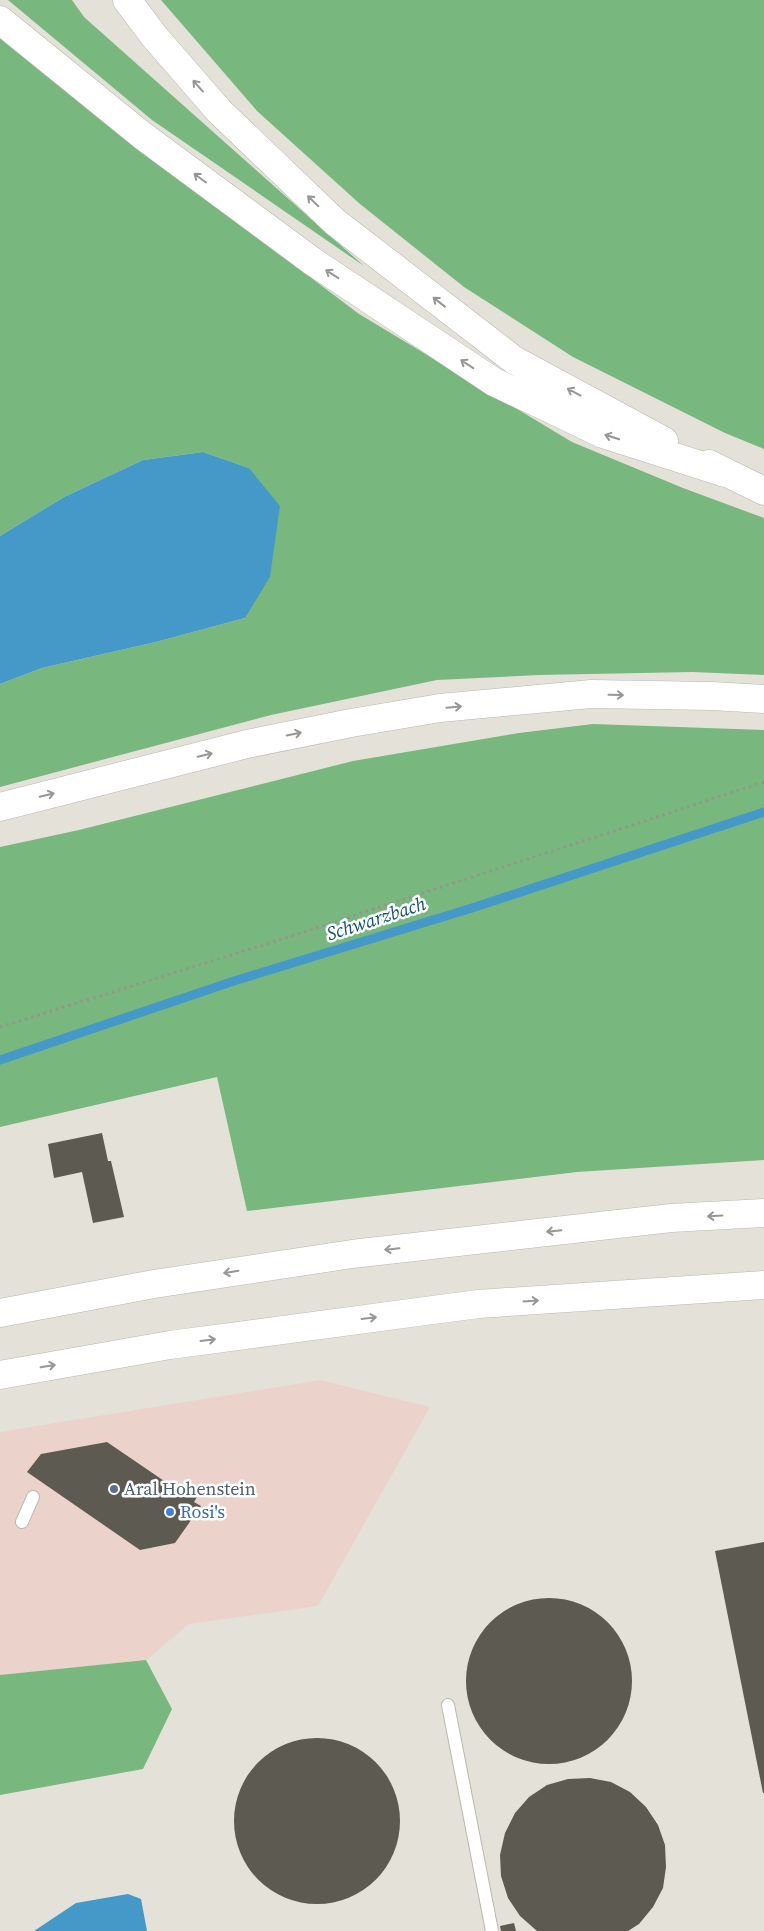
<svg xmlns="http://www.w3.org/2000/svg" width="764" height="1931" viewBox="0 0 764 1931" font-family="'Source Serif 4',serif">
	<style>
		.commercial { fill: #ebd2ca }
		.forest { fill: #78b87e }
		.water { fill: #4599c9 }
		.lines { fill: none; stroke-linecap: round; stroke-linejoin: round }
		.stream { stroke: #4599c9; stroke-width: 9 }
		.building { fill: #5c5a51 }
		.lane-casing { stroke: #b9b7ad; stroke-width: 14 }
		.highway-casing { stroke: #b9b7ad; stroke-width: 29 }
		.path { stroke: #96958d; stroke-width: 3; stroke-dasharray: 2.5 4; stroke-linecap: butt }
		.lane { stroke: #fff; stroke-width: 12 }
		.highway { stroke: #fff; stroke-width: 28 }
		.oneway { stroke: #979795 }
		.service-dot { fill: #5c6f8a; stroke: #fff; stroke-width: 2 }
		.shop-dot { fill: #3f7fe0; stroke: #fff; stroke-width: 2 }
		.labels { text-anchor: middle; stroke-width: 5; stroke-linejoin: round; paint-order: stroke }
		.service-label { font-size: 18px; fill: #4e5e75; stroke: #fff; text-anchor: start }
		.shop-label { font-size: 18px; fill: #366cbe; stroke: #fff; text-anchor: start }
		.water-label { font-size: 19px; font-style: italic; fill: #115273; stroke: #fff }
	</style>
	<rect width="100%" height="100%" fill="#e4e2d8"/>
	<!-- commercial -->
	<path class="commercial" d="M321 1380 430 1407 318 1606 189 1624 146 1660 0 1675V1432Z"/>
	<!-- forest -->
	<path class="forest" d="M8 0H72L84 17 364 266 152 120Z
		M161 0H764V449L725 433 573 357 464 287 360 204 257 111Z
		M0 32 138 147 359 314 572 442 683 488 764 518V675L692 672 539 675 437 680 271 715 0 787V684L42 668 156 642 245 618 249 468 203 452 143 460 64 497 0 536Z
		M593 724 764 730V1160L577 1172 247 1211 217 1077 0 1127V847L79 830 353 761 519 733Z
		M146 1660 172 1709 143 1769 0 1795V1675Z"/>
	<!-- water -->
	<path class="water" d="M203 452 249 468 280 506 270 577 245 618 156 642 42 668 0 684V536L64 497 143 460Z
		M128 1894 141 1899 147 1931H34L76 1903Z"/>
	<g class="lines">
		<!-- stream -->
		<path class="stream" d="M0 1060 234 981 472 908 764 812"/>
	</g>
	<!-- building -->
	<path class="building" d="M102 1133 108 1161H111L124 1217 93 1223 82 1172 54 1178 48 1144Z
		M107 1442 170 1485 173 1481 197 1497 194 1502 201 1506 175 1543 140 1550 27 1472 41 1454Z
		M764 1542V1793H763L715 1551Z
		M466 1681a83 83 0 1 1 166 0a83 83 0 1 1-166 0Z
		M234 1821a83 83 0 1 1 166 0a83 83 0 1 1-166 0Z
		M590 1778 611 1782 630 1792 646 1807 658 1825 665 1845 666 1867 663 1888 653 1907 639 1924 628 1931H537L520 1916 508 1898 501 1876 500 1855 505 1833 515 1813 529 1797 547 1785 568 1779Z
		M514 1923 516 1931H501L500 1926Z"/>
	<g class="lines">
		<!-- lane casing -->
		<g class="lane-casing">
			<path id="lane" d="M22 1522 33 1497
				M448 1705 492 1931"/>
		</g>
		<!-- highway casing -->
		<g class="highway-casing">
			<path id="highway" d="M127 0 154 36 219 111 335 222 514 360 664 441
				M0 20 143 136 312 261 494 382 603 434 725 473
				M709 464 764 491
				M0 807 247 744 351 723 440 708 591 694 712 696 764 699
				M0 1313 154 1284 352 1254 671 1218 764 1213
				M0 1375 170 1345 478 1304 764 1285"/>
		</g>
		<!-- path -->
		<path class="path" d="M0 1027 273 942 764 782"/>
		<!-- lane -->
		<use href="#lane" class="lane"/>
		<!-- highway -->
		<use href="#highway" class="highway"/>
	</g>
	<!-- one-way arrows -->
	<defs><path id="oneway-shaft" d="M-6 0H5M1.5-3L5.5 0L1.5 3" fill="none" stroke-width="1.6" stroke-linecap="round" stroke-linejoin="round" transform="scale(1.25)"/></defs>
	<g class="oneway">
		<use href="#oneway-shaft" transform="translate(198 86) rotate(-131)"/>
		<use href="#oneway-shaft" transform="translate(200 178) rotate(-143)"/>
		<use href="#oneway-shaft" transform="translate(313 201) rotate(-136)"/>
		<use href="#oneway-shaft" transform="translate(332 274) rotate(-147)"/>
		<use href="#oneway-shaft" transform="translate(439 302) rotate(-142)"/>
		<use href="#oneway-shaft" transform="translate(467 364) rotate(-147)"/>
		<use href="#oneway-shaft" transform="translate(574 392) rotate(-152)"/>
		<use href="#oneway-shaft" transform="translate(612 437) rotate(-162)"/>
		<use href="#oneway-shaft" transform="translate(616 695) rotate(1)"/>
		<use href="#oneway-shaft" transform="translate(454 707) rotate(-5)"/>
		<use href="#oneway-shaft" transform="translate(294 734) rotate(-12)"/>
		<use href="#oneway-shaft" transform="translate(205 755) rotate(-14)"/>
		<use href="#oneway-shaft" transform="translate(47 795) rotate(-14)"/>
		<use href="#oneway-shaft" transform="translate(715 1216) rotate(177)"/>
		<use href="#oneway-shaft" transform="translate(554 1231) rotate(174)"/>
		<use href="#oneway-shaft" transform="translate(392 1249) rotate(174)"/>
		<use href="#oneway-shaft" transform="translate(231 1272) rotate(171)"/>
		<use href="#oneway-shaft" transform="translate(531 1301) rotate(-4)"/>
		<use href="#oneway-shaft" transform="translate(369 1318) rotate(-7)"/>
		<use href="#oneway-shaft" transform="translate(208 1340) rotate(-7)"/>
		<use href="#oneway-shaft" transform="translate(48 1366) rotate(-10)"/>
	</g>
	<!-- markers -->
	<circle class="service-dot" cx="114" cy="1489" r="5"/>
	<circle class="shop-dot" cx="170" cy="1512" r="5"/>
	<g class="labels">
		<!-- service labels -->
		<g class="service-label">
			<text x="124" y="1495">Aral Hohenstein</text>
		</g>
		<!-- shop labels -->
		<g class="shop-label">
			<text x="180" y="1518">Rosi's</text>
		</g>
		<!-- water labels -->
		<g class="water-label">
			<text transform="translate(376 918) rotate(-18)" y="7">Schwarzbach</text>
		</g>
	</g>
</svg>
